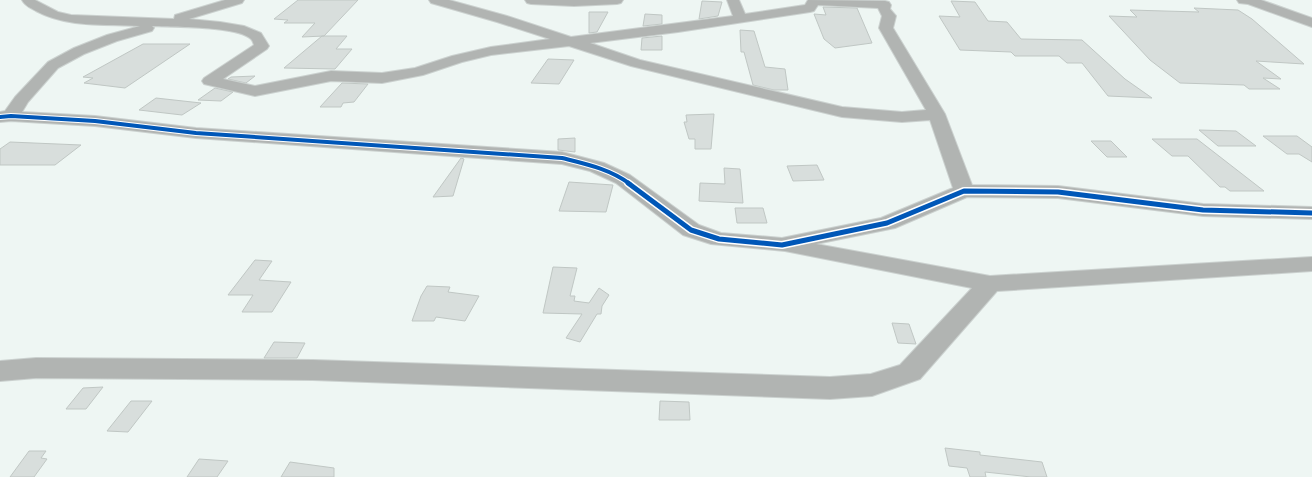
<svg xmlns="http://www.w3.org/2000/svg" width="1312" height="477" viewBox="0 0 1312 477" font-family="'Space Grotesk',sans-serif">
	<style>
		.building { fill: #d8dedc; stroke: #c0c7c4 }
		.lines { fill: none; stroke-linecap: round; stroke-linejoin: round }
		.minor-casing { stroke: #cbd1cf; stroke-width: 2 }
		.minor { fill: #b1b4b2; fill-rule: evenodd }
		.cycleway-far1-casing { stroke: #fff; stroke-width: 6 }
		.cycleway-casing { stroke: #fff; stroke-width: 8 }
		.cycleway-far1 { stroke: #0057b8; stroke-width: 4 }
		.cycleway { stroke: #0057b8; stroke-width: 5 }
	</style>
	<rect width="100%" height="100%" fill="#eef6f3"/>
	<!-- building -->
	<path class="building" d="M298 0H358L324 36 302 37 315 23H284L288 20 274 19Z
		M702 1 722 2 718 16 699 19Z
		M951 1 975 2 988 21 1007 22 1021 39 1082 40 1125 79 1152 98 1108 96 1082 63H1067L1059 56H1015L1011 52 960 50 939 16 960 17Z
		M823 7 857 8 872 43 835 48 824 39 814 14 826 15Z
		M1194 8 1238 10 1252 19 1304 64 1256 61 1281 79 1263 78 1280 89H1249L1244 85 1180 83 1150 60 1109 16 1137 17 1130 10 1199 12Z
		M589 12H608L597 32 589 33Z
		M645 14 662 15V24L643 26Z
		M740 30 754 31 765 67 785 69 788 90H774L753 85 744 52H741Z
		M322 36H347L336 49H352L335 69 284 68Z
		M662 36V50H641L642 38Z
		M143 44H190L125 88 84 83 93 78 83 77Z
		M548 59 574 60 559 84 531 83Z
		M255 76 246 83 228 79 231 77Z
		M342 83 368 84 354 102 343 103 341 107H320Z
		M215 88 233 92 221 101 198 100Z
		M156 98 201 103 182 115 139 110Z
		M714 114 711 149H695V139H689L684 122H687L686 115Z
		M1199 130 1236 131 1256 146H1218Z
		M1263 136H1297L1312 147V162L1299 154H1287Z
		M575 138V152L558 150V139Z
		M1152 139H1197L1264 191H1230L1225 187H1220L1188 156H1172Z
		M1091 141H1111L1127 157H1107Z
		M10 142 81 145 55 165H0V149Z
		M461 158 464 159 453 196 433 197Z
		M817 165 824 180 793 181 787 166Z
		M724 168 740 169 743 203 699 201 700 183 725 184Z
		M569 182 613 185 606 212 559 211Z
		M735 208H763L767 223H737Z
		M255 260 272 261 259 280 291 282 272 312H242L253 295H228Z
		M553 267 577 268 570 296H575L574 301 589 303 599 288 609 295 602 306 601 314H597L580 342 566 338 582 314 543 313Z
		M427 286 450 287 448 292 479 296 465 321 436 317 434 321H412L421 296Z
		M892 323 909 324 916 344 898 343Z
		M274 342 305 343 297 358H264Z
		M103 387 86 409H66L83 388Z
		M131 401H152L128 432 107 431Z
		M660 401 689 402 690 420H659Z
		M945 448 980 452V455L1042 462 1047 477H1031L985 472 986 477H970L967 468 949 466Z
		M29 451H46L41 458 47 459 34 477H10Z
		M199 459 228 461 217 477H187Z
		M290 462 334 468V477H281Z"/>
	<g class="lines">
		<!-- minor casing -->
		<g class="minor-casing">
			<path id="minor" d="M22 0H35L58 12 71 15 174 19 175 15 225 0H244L242 3 189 19 220 22 244 26 261 33 269 46 267 49 223 79 255 86 331 71 382 73 415 68 452 56 491 47 550 39 497 22 431 3 429 0H449L507 16 571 37 733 16 727 0H739L745 14 805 5 808 0 885 1 889 2 891 5 890 9 896 16 893 28 945 114 972 185 1058 186 1203 204 1312 207V219L1203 216 1058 198 967 197 895 228 816 244 990 276 1312 257V271L997 291 920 379 872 396 830 399 313 380 36 378 0 381V361L36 358 313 360 830 377 871 374 900 365 972 288 785 251 711 244 683 235 616 183 590 171 562 164 196 138 95 126 11 121 0 122V112L5 111 15 97 48 62 74 48 107 35 140 26C105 24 68 28 36 11 31 8 25 6 22 0ZM818 5 878 8 882 16 879 28 926 110 902 112 842 107 640 60 590 43 678 32 810 12 814 11ZM152 26C172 27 238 26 251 39 253 41 253 43 254 45L204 78 202 81 204 84 255 96 331 81 382 83 423 75 462 62 491 55 569 46 631 66 842 117 902 122 930 120 953 188 881 218 782 238 721 233 699 225 630 175 604 163 562 152 196 128 95 116 22 112 28 102 58 68 84 54 117 41 152 31 154 28Z
				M525 0H623L621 3 617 4 574 6 531 4 527 3Z
				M1237 0H1261L1312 18V27L1248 4 1239 3Z"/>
		</g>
		<!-- minor -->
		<use href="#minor" class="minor"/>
		<!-- cycleway-far1 casing -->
		<g class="cycleway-far1-casing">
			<path id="cycleway-far1" d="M0 117 11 116 95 121 196 133 562 158C586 164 610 169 630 184"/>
		</g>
		<!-- cycleway casing -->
		<g class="cycleway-casing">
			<path id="cycleway" d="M628 183 691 230 719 239 782 245 887 223 964 191 1058 192 1203 210 1312 213"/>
		</g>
		<!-- cycleway-far1 -->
		<use href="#cycleway-far1" class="cycleway-far1"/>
		<!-- cycleway -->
		<use href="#cycleway" class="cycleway"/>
	</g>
</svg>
